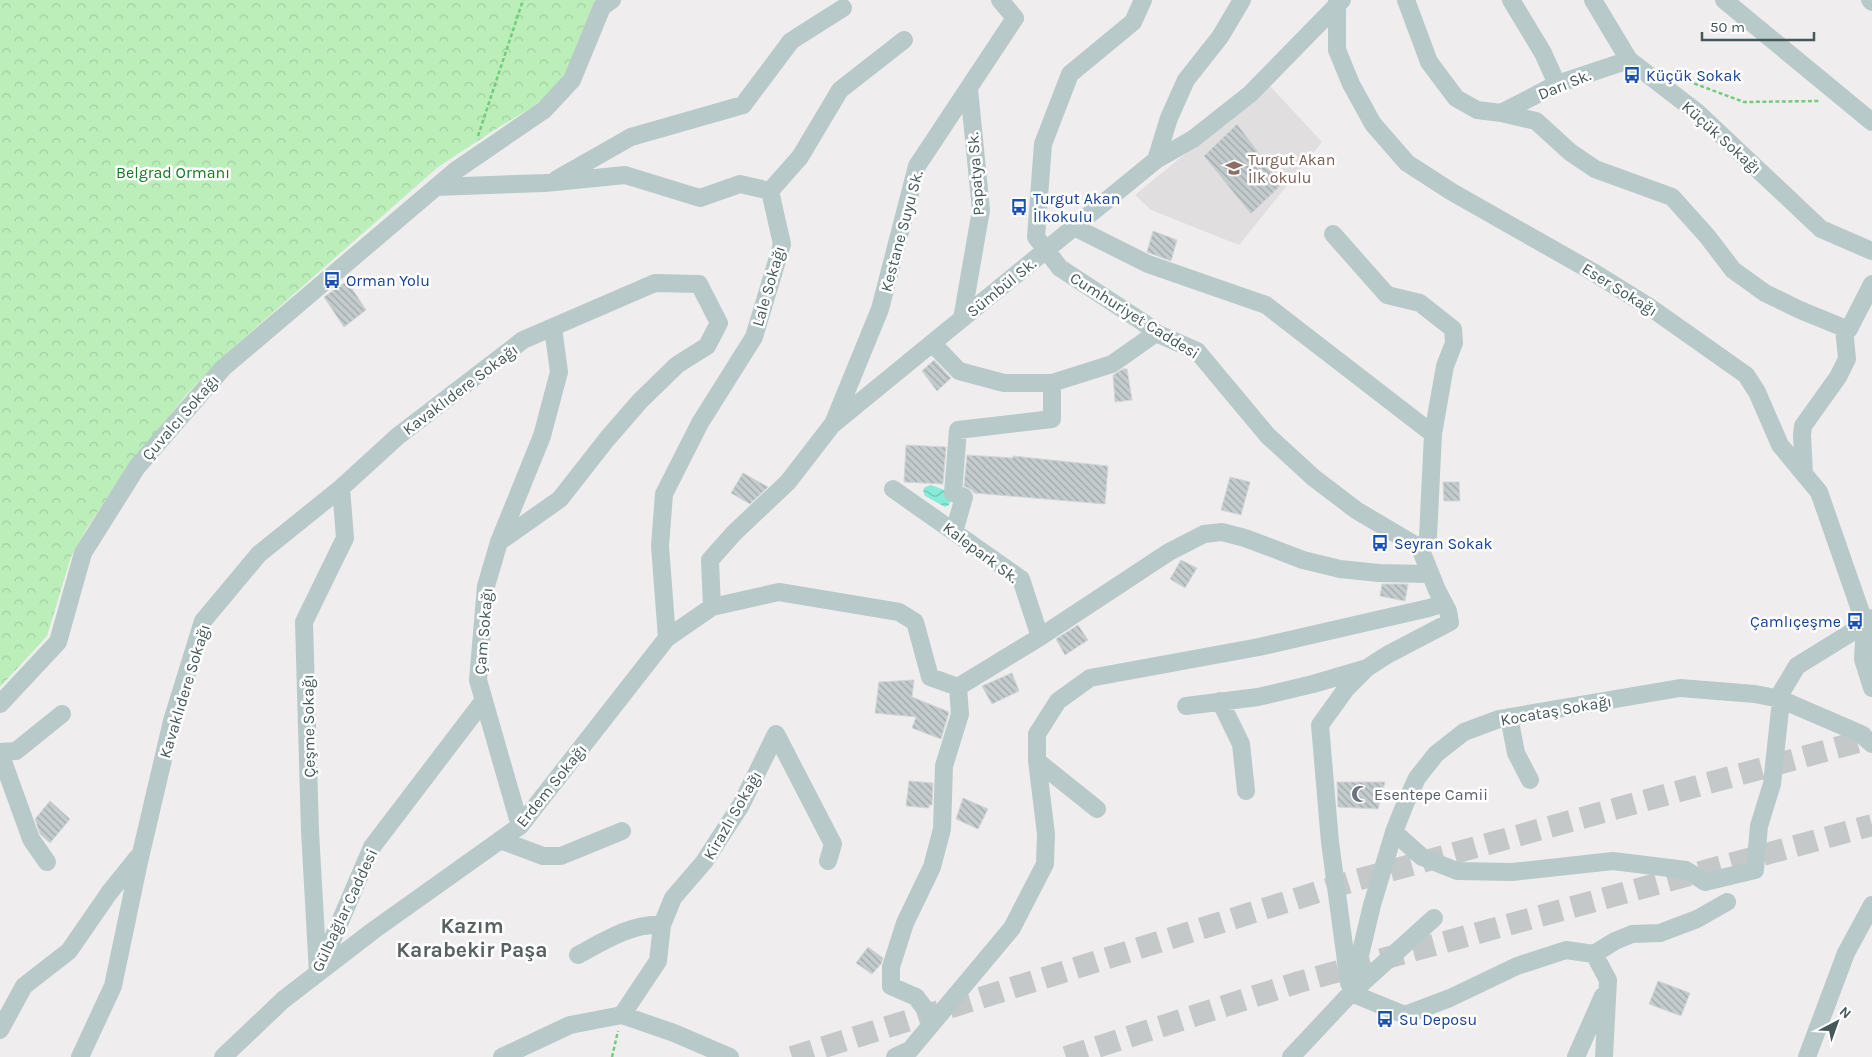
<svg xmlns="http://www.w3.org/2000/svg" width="1872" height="1057" viewBox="0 0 1872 1057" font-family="Karla,sans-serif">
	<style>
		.education { fill: #e1dee0 }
		.forest { fill: url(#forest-crowns) }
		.water { fill: url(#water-waves) }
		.building { fill: url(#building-back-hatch); stroke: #d1d6d9 }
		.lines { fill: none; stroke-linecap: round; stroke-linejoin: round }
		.major-tunnel { stroke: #c5c8c9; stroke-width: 22; stroke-dasharray: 22 11; stroke-linecap: butt }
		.path { stroke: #73cc7c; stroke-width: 2.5; stroke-dasharray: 4 2.5; stroke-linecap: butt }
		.minor { stroke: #b8c9ca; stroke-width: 18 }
		.labels { text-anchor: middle; stroke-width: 5; stroke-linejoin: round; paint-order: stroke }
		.transit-label { font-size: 16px; fill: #164399; stroke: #fff; text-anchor: start }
		.street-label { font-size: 16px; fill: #45595a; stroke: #fff }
		.education-label { font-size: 16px; fill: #785e54; stroke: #fff; text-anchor: start }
		.park-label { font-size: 16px; fill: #167b20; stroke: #fff }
		.worship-label { font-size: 16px; fill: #5b616d; stroke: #fff; text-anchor: start }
		.district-label { font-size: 21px; font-weight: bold; fill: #5a6162; stroke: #fff }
	</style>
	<defs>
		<pattern id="forest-crowns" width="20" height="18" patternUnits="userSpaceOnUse" patternTransform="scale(1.25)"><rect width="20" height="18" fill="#bceeba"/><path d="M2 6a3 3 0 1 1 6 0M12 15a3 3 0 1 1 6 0" fill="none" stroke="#a3cea2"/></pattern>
		<pattern id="water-waves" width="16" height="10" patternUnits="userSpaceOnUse" patternTransform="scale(1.25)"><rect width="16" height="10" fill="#87ebd7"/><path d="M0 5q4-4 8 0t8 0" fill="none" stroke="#70c1b1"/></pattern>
		<pattern id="building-back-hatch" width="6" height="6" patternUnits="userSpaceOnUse" patternTransform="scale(1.25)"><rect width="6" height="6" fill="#c4cbcd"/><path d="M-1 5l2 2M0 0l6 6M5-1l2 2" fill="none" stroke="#a1a8a9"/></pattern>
	</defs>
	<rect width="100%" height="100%" fill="#f0edee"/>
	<!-- education -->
	<path class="education" d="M1269 85 1322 142 1239 245 1151 210 1135 195Z"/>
	<!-- forest -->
	<path class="forest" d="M0 0H603L564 80 534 106 496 129 438 167 219 360 188 393 129 465 87 528 71 557 47 636 0 687Z"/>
	<!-- water -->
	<path class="water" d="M931 485 947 491 951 499 949 505 945 507 925 496 923 490 925 487Z"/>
	<!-- building -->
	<path class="building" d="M1237 124 1282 184 1251 214 1204 156Z
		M1153 231 1177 240 1171 261 1147 252Z
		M347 281 366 310 344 327 324 297Z
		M934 360 951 378 937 391 922 371Z
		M1123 369H1127L1132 400 1115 402 1113 375Z
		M906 445 946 447 943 484 904 482Z
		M967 455 1013 458V456L1108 466 1105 504 974 493 972 490 964 486Z
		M743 473 768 487 750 504 731 493Z
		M1230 477 1250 482 1241 515 1221 510Z
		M1443 482H1459L1460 501H1444Z
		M1181 560 1197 568 1185 588 1170 579Z
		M1382 584H1408L1405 601 1380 596Z
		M1078 625 1088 640 1065 655 1056 639Z
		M1012 673 1019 691 992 704 982 686Z
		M914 680 912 697 949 712 941 739 912 728 916 717 875 713 879 682Z
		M909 781 933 783 932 805H929V808L906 806Z
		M1337 782H1385L1378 809 1338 807Z
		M963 798 988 809 978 829 956 819Z
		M50 801 70 819 50 843 40 834 35 819Z
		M868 947 883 958 881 964 872 974 856 963Z
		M1658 981 1690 993 1681 1016 1649 1004Z"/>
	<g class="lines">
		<!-- major-tunnel -->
		<path class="major-tunnel" d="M792 1057 1353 881 1872 738
			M1066 1057 1299 982 1872 825"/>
		<!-- path -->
		<path class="path" d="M1682 79 1744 102 1820 101
			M478 136 523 0
			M612 1057 618 1031"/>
		<!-- minor -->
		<path class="minor" d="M1143 0 1133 22 1070 74 1043 144 1036 237 1060 268 1144 323 1156 333 1197 351 1268 436 1314 478 1356 510 1420 548
			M1337 0V50L1351 84 1373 124 1407 163 1452 192 1593 272 1651 308 1746 375 1757 392 1780 445 1819 492 1865 624 1863 659 1872 688
			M1406 0 1429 62 1456 98 1477 110 1501 113 1536 121 1570 152 1595 169 1672 197 1707 236 1733 270 1765 293 1800 310 1844 328 1847 359 1838 377 1803 426 1802 435 1804 474
			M1511 0 1543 53 1557 84
			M1593 0 1629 60 1698 113 1821 229 1872 251
			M1724 0 1872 122
			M1870 0 1872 2
			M1501 113 1557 84 1629 60
			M1156 160 1169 118 1186 80 1220 37 1242 0
			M557 179 631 137 743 105 791 41 843 8
			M436 187 545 183 625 175 700 198 740 184 770 191 782 244 754 337 700 423 664 494 660 546 667 638
			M770 191 800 157 840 90 904 40
			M1074 227 1148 264 1266 305 1433 434
			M1333 234 1387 295 1420 303 1453 329 1454 343 1445 366 1433 434 1428 537 1426 543 1420 548
			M962 319 981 210 969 89
			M1844 328 1849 329 1872 284
			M932 343 959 371 1004 383H1052L1112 364 1156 333
			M833 424 880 309 917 166 1015 18 1000 0
			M893 489 1021 579 1040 637
			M954 532 964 497 953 493 958 430 1052 419V383
			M499 542 542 436 559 372 553 328
			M712 607 710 560 734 533 788 482 832 425 1156 160 1193 139 1250 94 1342 0
			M1220 701 1241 744 1246 791
			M0 704 58 642 83 553 137 467 223 368 455 171 544 110 572 80 602 7 612 0
			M1186 706 1258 697 1313 684 1364 669
			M1509 717 1516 753 1530 780
			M0 752 16 751 62 714
			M0 753 31 839 47 862
			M1037 761 1097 809
			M1394 832 1422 857 1457 871 1512 872 1613 861 1686 870 1705 882 1755 870 1759 826 1772 784 1782 691 1797 666 1865 624 1869 618
			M500 840 543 856H561L622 831
			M1594 954 1615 941 1632 934 1660 933 1697 919 1727 902
			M578 955C604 941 632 923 662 925
			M318 973 374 930 520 826 667 638 712 607 779 592 899 612 915 622 930 677 958 687 1040 637 1169 552 1204 534 1222 532 1245 538 1303 560 1340 569 1379 573 1430 574
			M318 973 310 831 304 622 345 538 341 488
			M1349 983 1330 842 1320 725 1346 689 1367 668 1387 655 1450 622 1448 611 1437 590 1420 548
			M1351 993 1372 905 1394 832 1405 804 1417 778 1436 754 1464 732 1499 719 1680 688 1755 694 1780 699 1861 734 1872 744
			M1351 993 1405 1015 1450 998 1517 966 1566 950 1594 954 1608 980 1604 1057
			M622 1015 658 961 662 925 673 898 704 862 741 805 776 734 833 844 828 861
			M934 1021 916 997 891 986V967L905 923 932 867 942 829 944 766 960 714 958 687
			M0 1030 24 986 69 951 109 893 138 857
			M80 1057 113 986 139 862 172 721 203 621 259 554 341 488 398 436 523 340 655 283 699 284 719 323 707 346 677 365 640 401 607 439 560 499 499 542 486 586 478 680 520 826
			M223 1057 283 1000 318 973 372 847 484 700
			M502 1057 570 1025 622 1015 674 1033 730 1057
			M895 1057 910 1050 1012 928 1045 864 1046 834 1037 761V734L1058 701 1090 678 1259 647 1429 608 1444 603
			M1291 1057 1351 993 1434 918
			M1576 1057 1603 996
			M1807 1057 1846 953 1872 905"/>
	</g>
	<!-- icons -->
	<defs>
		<g id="bus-bare" transform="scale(1.35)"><path d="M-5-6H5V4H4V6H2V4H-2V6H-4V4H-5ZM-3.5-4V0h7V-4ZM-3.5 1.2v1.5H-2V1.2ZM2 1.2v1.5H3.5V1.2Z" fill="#1a4fb4" stroke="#fff" stroke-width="2.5" paint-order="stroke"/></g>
		<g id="school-bare" transform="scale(1.35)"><path d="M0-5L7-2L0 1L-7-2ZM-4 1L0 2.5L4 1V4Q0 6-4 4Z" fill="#8d6e63" stroke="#fff" stroke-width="2.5" paint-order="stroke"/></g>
		<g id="mosque-bare" transform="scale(1.35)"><path d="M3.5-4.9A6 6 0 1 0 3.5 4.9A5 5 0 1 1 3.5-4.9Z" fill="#6b7280" stroke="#fff" stroke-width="2.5" paint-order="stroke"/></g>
	</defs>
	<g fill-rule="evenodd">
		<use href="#bus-bare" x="1632" y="75"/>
		<use href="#school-bare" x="1234" y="168"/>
		<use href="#bus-bare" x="1019" y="207"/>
		<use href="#bus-bare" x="332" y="280"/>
		<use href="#bus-bare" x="1380" y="543"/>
		<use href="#bus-bare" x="1855" y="621"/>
		<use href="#mosque-bare" x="1360" y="794"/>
		<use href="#bus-bare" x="1385" y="1019"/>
	</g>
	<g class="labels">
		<!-- transit labels -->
		<g class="transit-label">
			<text x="1646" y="81">Küçük Sokak</text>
			<text x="1033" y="204">Turgut Akan<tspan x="1033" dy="18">İlkokulu</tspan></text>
			<text x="346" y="286">Orman Yolu</text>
			<text x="1394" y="549">Seyran Sokak</text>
			<text x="1841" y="627" text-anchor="end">Çamlıçeşme</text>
			<text x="1399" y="1025">Su Deposu</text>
		</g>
		<!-- street labels -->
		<g class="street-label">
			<text transform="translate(1564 84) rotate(-22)" y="6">Darı Sk.</text>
			<text transform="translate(1722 137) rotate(42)" y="6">Küçük Sokağı</text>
			<text transform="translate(975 174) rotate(-94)" y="6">Papatya Sk.</text>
			<text transform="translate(901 231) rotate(-75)" y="6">Kestane Suyu Sk.</text>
			<text transform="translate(768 286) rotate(-74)" y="6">Lale Sokağı</text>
			<text transform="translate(1001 287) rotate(-39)" y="6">Sümbül Sk.</text>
			<text transform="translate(1620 289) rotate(32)" y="6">Eser Sokağı</text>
			<text transform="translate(1135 315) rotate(32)" y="6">Cumhuriyet Caddesi</text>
			<text transform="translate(460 389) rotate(-37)" y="6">Kavaklıdere Sokağı</text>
			<text transform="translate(180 417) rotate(-49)" y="6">Çuvalcı Sokağı</text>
			<text transform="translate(981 552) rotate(37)" y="6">Kalepark Sk.</text>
			<text transform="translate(483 631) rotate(-85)" y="6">Çam Sokağı</text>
			<text transform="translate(184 691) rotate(-73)" y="6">Kavaklıdere Sokağı</text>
			<text transform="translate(1556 710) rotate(-10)" y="6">Kocataş Sokağı</text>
			<text transform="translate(308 726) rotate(-91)" y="6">Çeşme Sokağı</text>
			<text transform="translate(551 785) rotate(-51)" y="6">Erdem Sokağı</text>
			<text transform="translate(732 815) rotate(-60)" y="6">Kirazlı Sokağı</text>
			<text transform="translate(344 910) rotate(-65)" y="6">Gülbağlar Caddesi</text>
		</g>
		<!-- education labels -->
		<g class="education-label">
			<text x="1248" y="165">Turgut Akan<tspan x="1248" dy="18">İlk okulu</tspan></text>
		</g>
		<!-- park labels -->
		<g class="park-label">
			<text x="173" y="178">Belgrad Ormanı</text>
		</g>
		<!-- worship labels -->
		<g class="worship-label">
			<text x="1374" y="800">Esentepe Camii</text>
		</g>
		<!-- district labels -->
		<g class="district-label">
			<text x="472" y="933">Kazım<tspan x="472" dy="24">Karabekir Paşa</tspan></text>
		</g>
	</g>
	<!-- north arrow -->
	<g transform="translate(1837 1022) rotate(41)" stroke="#ffffff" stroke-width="4" paint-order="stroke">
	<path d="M0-4L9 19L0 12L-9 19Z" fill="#45595a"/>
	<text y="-8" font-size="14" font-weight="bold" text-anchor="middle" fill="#45595a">N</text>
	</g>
	<!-- scale -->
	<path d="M1702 32v8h112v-8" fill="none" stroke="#45595a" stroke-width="2.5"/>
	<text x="1710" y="32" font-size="15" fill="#45595a" stroke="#ffffff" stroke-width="4" paint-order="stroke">50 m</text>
</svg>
